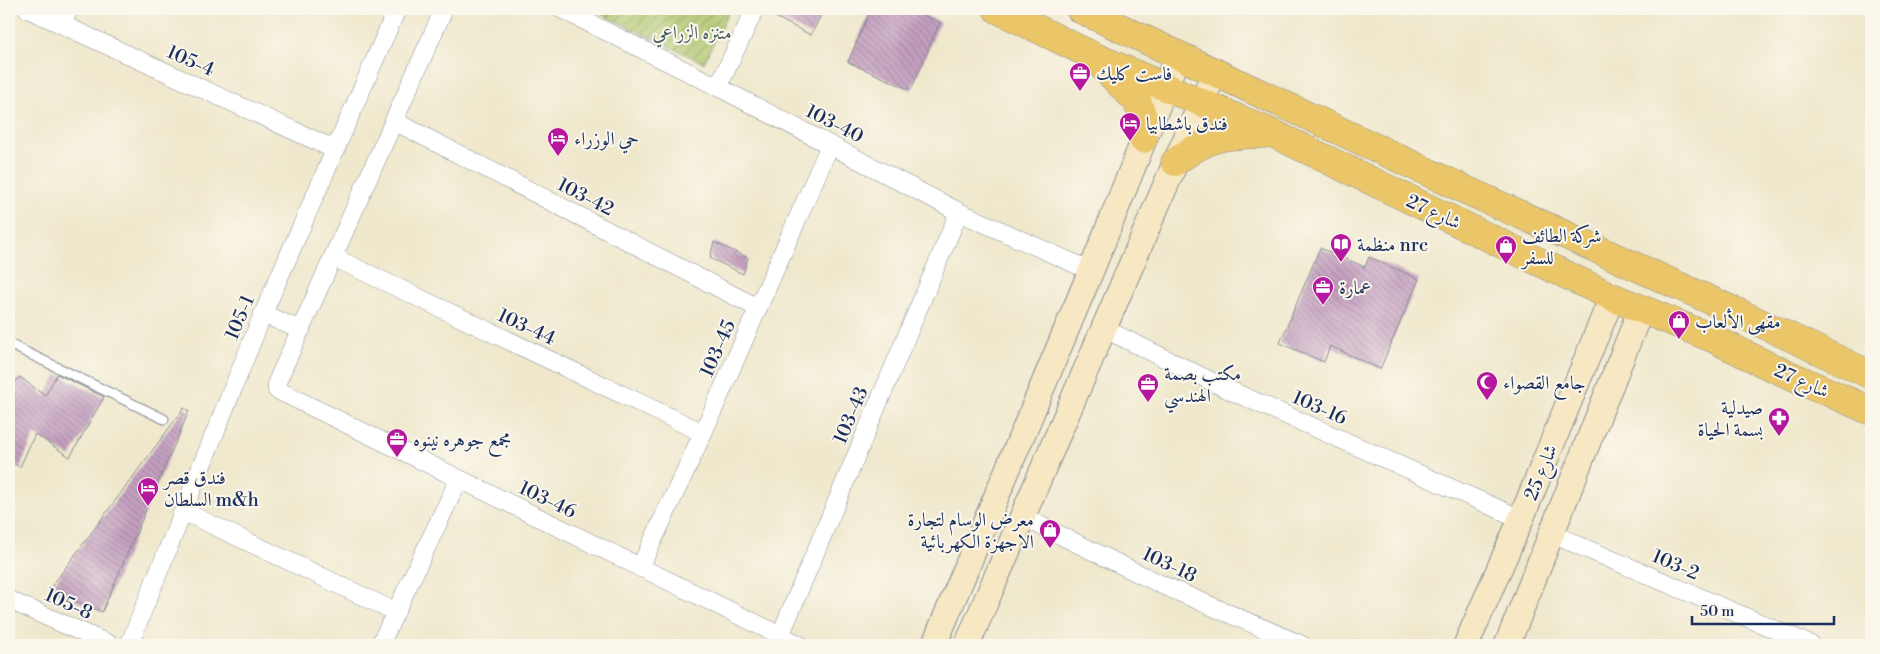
<svg xmlns="http://www.w3.org/2000/svg" width="1880" height="654" viewBox="0 0 1880 654" font-family="'Libre Bodoni',Amiri,serif">
	<style>
		.garden { fill: url(#garden-furrows); stroke: #647a64 }
		.building { fill: url(#building-back-hatch) }
		.lines { fill: none; stroke-linecap: round; stroke-linejoin: round }
		.lane-casing { stroke: #858c95; stroke-width: 11 }
		.street-casing { stroke: #858c95; stroke-width: 19 }
		.secondary-casing { stroke: #858c95; stroke-width: 27 }
		.primary-casing { stroke: #858c95; stroke-width: 29 }
		.lane { stroke: #fff; stroke-width: 9 }
		.street { stroke: #fff; stroke-width: 18 }
		.secondary { stroke: #f7e8c3; stroke-width: 25 }
		.primary { stroke: #ebc669; stroke-width: 28 }
		.labels { text-anchor: middle; stroke-width: 4; stroke-linejoin: round; paint-order: stroke }
		.park-label { font-size: 19px; fill: #475c62; stroke: #fbf7ec }
		.street-label { font-size: 19px; fill: #1b2f5e; stroke: #fbf7ec }
		.poi-label { font-size: 19px; fill: #1b2f5e; stroke: #fbf7ec; text-anchor: start }
	</style>
	<defs>
		<pattern id="garden-furrows" width="10" height="10" patternUnits="userSpaceOnUse" patternTransform="scale(1.25)"><rect width="10" height="10" fill="#adc56b"/><path d="M-1 1l2-2M0 10L10 0M9 11l2-2" fill="none" stroke="#8ca05b"/></pattern>
		<pattern id="building-back-hatch" width="6" height="6" patternUnits="userSpaceOnUse" patternTransform="scale(1.25)"><rect width="6" height="6" fill="#c5a0c0"/><path d="M-1 5l2 2M0 0l6 6M5-1l2 2" fill="none" stroke="#9f839f"/></pattern>
	</defs>
	<rect width="100%" height="100%" fill="#fbf7ec"/>
	<filter id="ink" filterUnits="userSpaceOnUse"><feTurbulence type="fractalNoise" baseFrequency=".02" numOctaves="2"/><feDisplacementMap in="SourceGraphic" scale="10" xChannelSelector="R" yChannelSelector="G"/><feConvolveMatrix kernelMatrix="1 2 1 2 8 2 1 2 1" color-interpolation-filters="sRGB"/></filter>
	<filter id="wash" filterUnits="userSpaceOnUse"><feTurbulence type="fractalNoise" baseFrequency=".0096" numOctaves="4" result="noise"/><feDisplacementMap in="SourceGraphic" scale="20" xChannelSelector="R" yChannelSelector="G"/><feGaussianBlur stdDeviation="1.12" result="paint"/><feColorMatrix in="noise" values="0 0 0 0 0 0 0 0 0 0 0 0 0 0 0 0 0 1.4 0 .05"/><feComposite in="paint" operator="in"/></filter>
	<g filter="url(#wash)">
		<rect width="100%" height="100%" fill="#efe8cc"/>
		<!-- garden -->
		<path class="garden" d="M604 9H730L704 63 601 14Z"/>
		<g id="blocks">
			<!-- building -->
			<path class="building" d="M766 9H824L811 35 765 12Z
				M871 9H909L940 22 911 90 848 62Z
				M714 242 748 258 743 274 710 258Z
				M1320 248 1365 267 1369 257 1419 279 1380 369 1330 346 1324 362 1280 343Z
				M57 374 104 397 70 457 35 434 20 467 9 461V399L14 383 20 377 45 396Z
				M184 408 189 411 102 612 49 590Z"/>
		</g>
	</g>
	<g filter="url(#ink)">
		<use href="#blocks" fill-opacity="0" stroke="#858c95" stroke-width="1"/>
		<g class="lines">
			<!-- lane casing -->
			<g class="lane-casing">
				<path id="lane" d="M9 344 164 419"/>
			</g>
			<!-- street casing -->
			<g class="street-casing">
				<path id="street" d="M28 9 336 150
					M444 9 277 382V390L800 645
					M561 9 718 87 959 212 1091 271
					M62 25 69 9
					M718 87 755 9
					M394 121 758 308
					M333 257 703 433
					M263 314 301 330
					M1105 329 1229 390 1521 519
					M183 511 396 612
					M1023 517 1160 584 1302 645
					M1552 534 1811 645
					M640 568 703 433 830 145
					M9 600 111 645
					M780 636 959 212
					M129 645 263 314 397 9
					M380 645 459 479"/>
			</g>
			<!-- secondary casing -->
			<g class="secondary-casing">
				<path id="secondary" d="M934 645 1091 271 1178 55
					M967 645 1215 71
					M1466 645 1521 519 1612 297
					M1507 645 1641 309"/>
			</g>
			<!-- primary casing -->
			<g class="primary-casing">
				<path id="primary" d="M997 9 1091 55 1272 133 1612 297 1712 338 1767 365 1871 411
					M1080 9 1468 191 1739 313 1871 375
					M1103 67 1137 101 1143 117V139
					M1175 162C1210 136 1221 135 1264 134"/>
			</g>
			<!-- lane -->
			<use href="#lane" class="lane"/>
			<!-- street -->
			<use href="#street" class="street"/>
			<!-- secondary -->
			<use href="#secondary" class="secondary"/>
			<!-- primary -->
			<use href="#primary" class="primary"/>
		</g>
	</g>
	<!-- icons -->
	<defs>
		<g id="office-pin" transform="scale(1.125)"><path d="M0 17L-7.5 6A9.5 9.5 0 1 1 7.5 6Z" fill="#b5179e" stroke="#fbf7ec"/><path d="M-6-3h4V-5.5h4V-3h4V5H-6ZM-1-4.5V-3h2v-1.5ZM-6 0V1H6V0Z" fill="#fff"/></g>
		<g id="hotel-pin" transform="scale(1.125)"><path d="M0 17L-7.5 6A9.5 9.5 0 1 1 7.5 6Z" fill="#b5179e" stroke="#fbf7ec"/><path d="M-6-4.5h1.5V1H6V5H4.5V3h-9V5H-6ZM-4 0a1.8 1.8 0 1 1 3.6 0ZM.5 0V-2.5h3Q6-2.5 6 0Z" fill="#fff"/></g>
		<g id="library-pin" transform="scale(1.125)"><path d="M0 17L-7.5 6A9.5 9.5 0 1 1 7.5 6Z" fill="#b5179e" stroke="#fbf7ec"/><path d="M-6-4Q-3-5.5-.7-3.5V5Q-3 3-6 4ZM6-4Q3-5.5 .7-3.5V5Q3 3 6 4Z" fill="#fff"/></g>
		<g id="shop-pin" transform="scale(1.125)"><path d="M0 17L-7.5 6A9.5 9.5 0 1 1 7.5 6Z" fill="#b5179e" stroke="#fbf7ec"/><path d="M-5-2.5h2.3a2.7 3.5 0 0 1 5.4 0H5L5.5 6h-11ZM-1.5-2.5h3a1.5 2.3 0 0 0-3 0Z" fill="#fff"/></g>
		<g id="mosque-pin" transform="scale(1.125)"><path d="M0 17L-7.5 6A9.5 9.5 0 1 1 7.5 6Z" fill="#b5179e" stroke="#fbf7ec"/><path d="M3.5-4.9A6 6 0 1 0 3.5 4.9A5 5 0 1 1 3.5-4.9Z" fill="#fff"/></g>
		<g id="pharmacy-pin" transform="scale(1.125)"><path d="M0 17L-7.5 6A9.5 9.5 0 1 1 7.5 6Z" fill="#b5179e" stroke="#fbf7ec"/><path d="M-2-6h4v4h4v4h-4v4h-4v-4h-4v-4h4Z" fill="#fff"/></g>
	</defs>
	<g fill-rule="evenodd">
		<use href="#office-pin" x="1080" y="73"/>
		<use href="#hotel-pin" x="1130" y="123"/>
		<use href="#hotel-pin" x="558" y="138"/>
		<use href="#library-pin" x="1341" y="244"/>
		<use href="#shop-pin" x="1506" y="246"/>
		<use href="#office-pin" x="1323" y="287"/>
		<use href="#shop-pin" x="1679" y="321"/>
		<use href="#mosque-pin" x="1487" y="382"/>
		<use href="#office-pin" x="1148" y="384"/>
		<use href="#pharmacy-pin" x="1779" y="418"/>
		<use href="#office-pin" x="397" y="439"/>
		<use href="#hotel-pin" x="148" y="488"/>
		<use href="#shop-pin" x="1050" y="530"/>
	</g>
	<g class="labels">
		<!-- park labels -->
		<g class="park-label">
			<text x="692" y="39">متنزه الزراعي</text>
		</g>
		<!-- street labels -->
		<g class="street-label">
			<text transform="translate(191 60) rotate(24)" y="7">105-4</text>
			<text transform="translate(835 123) rotate(27)" y="7">103-40</text>
			<text transform="translate(586 196) rotate(27)" y="7">103-42</text>
			<text transform="translate(1434 211) rotate(25)" y="7">شارع 27</text>
			<text transform="translate(239 317) rotate(-67)" y="7">105-1</text>
			<text transform="translate(527 326) rotate(25)" y="7">103-44</text>
			<text transform="translate(717 348) rotate(-66)" y="7">103-45</text>
			<text transform="translate(1802 380) rotate(24)" y="7">شارع 27</text>
			<text transform="translate(1320 407) rotate(24)" y="7">103-16</text>
			<text transform="translate(850 415) rotate(-67)" y="7">103-43</text>
			<text transform="translate(1540 472) rotate(-68)" y="7">شارع 25</text>
			<text transform="translate(548 499) rotate(26)" y="7">103-46</text>
			<text transform="translate(1170 564) rotate(25)" y="7">103-18</text>
			<text transform="translate(1676 564) rotate(23)" y="7">103-2</text>
			<text transform="translate(69 603) rotate(24)" y="7">105-8</text>
		</g>
		<!-- poi labels -->
		<g class="poi-label">
			<text x="1096" y="80">فاست كليك</text>
			<text x="1146" y="130">فندق باشطابيا</text>
			<text x="574" y="145">حي الوزراء</text>
			<text x="1522" y="242">شركة الطائف<tspan x="1522" dy="22">للسفر</tspan></text>
			<text x="1357" y="251">منظمة nrc</text>
			<text x="1339" y="294">عمارة</text>
			<text x="1695" y="328">مقهى الألعاب</text>
			<text x="1164" y="380">مكتب بصمة<tspan x="1164" dy="22">الهندسي</tspan></text>
			<text x="1503" y="389">جامع القصواء</text>
			<text x="1763" y="414" text-anchor="end">صيدلية<tspan x="1763" dy="22">بسمة الحياة</tspan></text>
			<text x="413" y="446">مجمع جوهره نينوه</text>
			<text x="164" y="484">فندق قصر<tspan x="164" dy="22">السلطان m&amp;h</tspan></text>
			<text x="1034" y="526" text-anchor="end">معرض الوسام لتجارة<tspan x="1034" dy="22">الاجهزة الكهربائية</tspan></text>
		</g>
	</g>
	<!-- margin -->
	<rect width="1880" height="654" fill="none" stroke="#fbf7ec" stroke-width="30"/>
	<!-- scale -->
	<path d="M1692 616v8h142v-8" fill="none" stroke="#1b2f5e" stroke-width="2.5"/>
	<text x="1700" y="616" font-size="15" fill="#1b2f5e" stroke="#fbf7ec" stroke-width="4" paint-order="stroke">50 m</text>
</svg>
